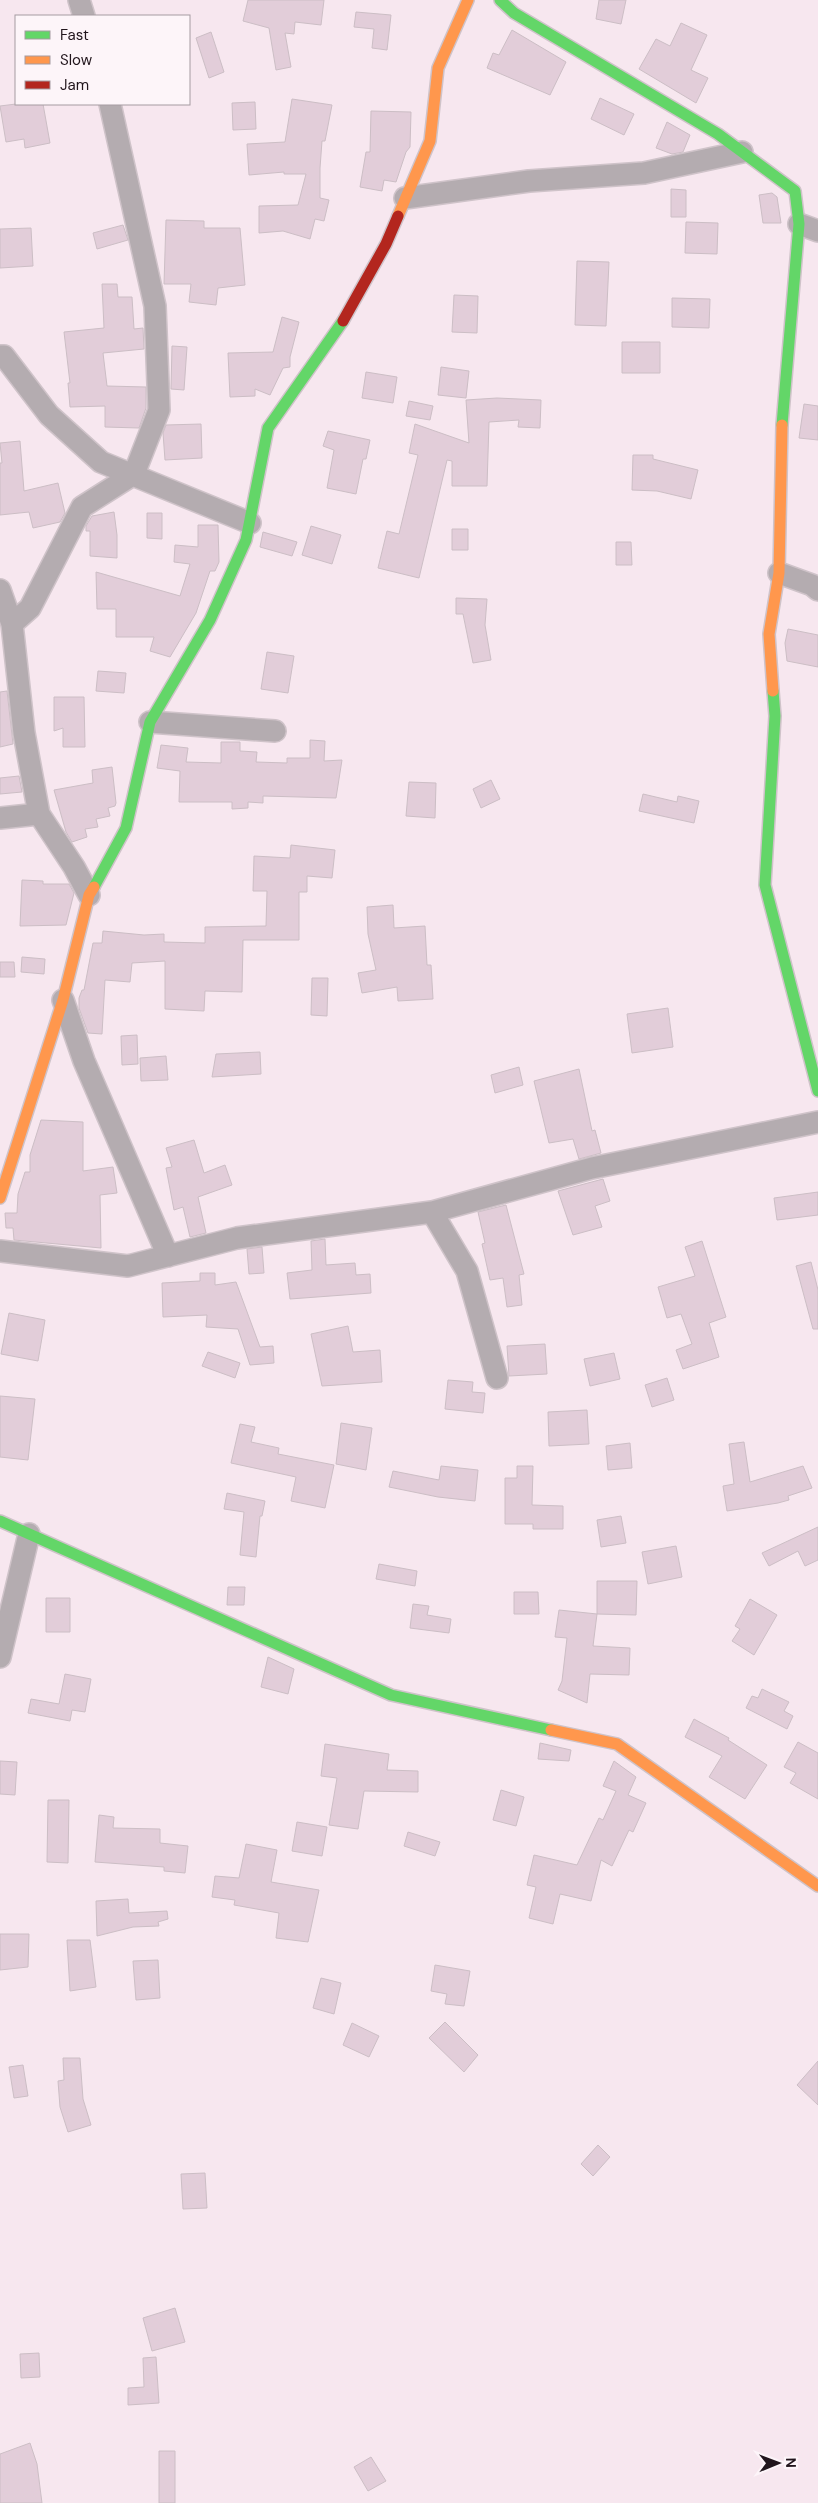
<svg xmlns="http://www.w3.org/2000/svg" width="818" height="2503" viewBox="0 0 818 2503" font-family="'DM Sans',sans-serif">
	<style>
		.building { fill: #e2cdd9; stroke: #ccbec5 }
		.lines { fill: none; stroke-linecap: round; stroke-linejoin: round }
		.street-casing { stroke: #cfc3c9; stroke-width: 24 }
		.fast-casing { stroke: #cfc3c9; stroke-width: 14 }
		.slow-casing { stroke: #cfc3c9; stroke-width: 14 }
		.jam-casing { stroke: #cfc3c9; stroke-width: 14 }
		.street { stroke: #b4acb0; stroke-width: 21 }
		.fast { stroke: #63d668; stroke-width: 11 }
		.slow { stroke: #ff974d; stroke-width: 11 }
		.jam { stroke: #b3261e; stroke-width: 11 }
	</style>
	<rect width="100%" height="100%" fill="#f7e7ef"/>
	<!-- building -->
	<path class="building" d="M248 0H324L321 25 295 22 294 34 285 33 291 67 276 70 269 28 243 21Z
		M599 0H626L621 24 596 19Z
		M356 12 391 15 387 50 372 48 374 29 354 27Z
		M681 23 707 35 691 70 708 78 696 103 639 69 656 39 670 46Z
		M512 30 566 62 550 95 487 68 493 53 499 55Z
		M211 32 224 72 209 78 196 38Z
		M600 98 634 114 624 135 591 119Z
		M292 99 332 105 325 141H322L320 168V198L329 200 324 221 315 219 310 239 283 231 259 233V206L298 205 306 174H284V172L249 175 247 144 285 142Z
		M255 102 256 129 233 130 232 103Z
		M16 104H43L50 143 25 148 24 139 6 142 0 106Z
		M371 111 411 112 410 147 406 152 396 182 384 180 382 191 360 187 366 152H370Z
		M667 122 690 135 683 152 672 154 656 148Z
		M671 189 686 190V217H671Z
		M772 193 777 197 781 223H763L759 195Z
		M166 220 204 221V228H240L245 285 218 288 216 305 189 302 191 284H164Z
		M686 222 718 223 717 254 685 253Z
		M123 225 128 240 97 249 93 233Z
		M31 228 33 266 0 268V229Z
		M577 261 609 262 606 326 575 325Z
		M102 284H117L118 297H132L134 329 143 328 144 349 103 353 107 386 146 387V408L139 428 105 427V406L70 407 68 383H70L64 332 104 328Z
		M454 295 478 296 477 333 452 332Z
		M672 298 710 299 709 328 672 327Z
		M282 317 299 322 290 357V367L283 368 270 395 255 389V396L230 397 228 353 273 352Z
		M622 342H660V373H622Z
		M172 346 187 347 184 390 171 389Z
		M441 367 469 371 466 398 438 395Z
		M366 372 397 377 393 403 362 398Z
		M497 398 541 400 540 428 518 427 519 420 489 422 487 486H452V461L447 460 419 578 378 568 387 531 399 534 418 455 409 453 415 424 469 443 466 400Z
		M409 401 433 406 430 420 406 416Z
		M804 404 818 406V440L799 438Z
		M201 424 202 458 165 460 163 433 166 425Z
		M328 431 370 440 366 459H363L356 494 327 488 334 450 323 446Z
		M20 441 24 491 58 483 65 513 60 522 33 528 29 512 0 515V463H2L0 443Z
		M633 455H653V459L698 470 691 499 657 491 632 490Z
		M114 512 117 535V558L90 556V531H86V526L92 516Z
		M147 513H162V539L147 538Z
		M198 525H218L219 562 215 571H210L196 613 170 657 150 651 154 637H116V609H97L96 572 180 596 190 564 174 562 175 545 198 547Z
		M311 526 341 535 332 564 302 555Z
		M452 529H468V550H452Z
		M263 532 297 542 292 556 260 547Z
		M616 542H631L632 565H616Z
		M456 598 487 599 485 625 491 660 473 663 463 614H456Z
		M788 629 818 635V667L787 661 785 643Z
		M267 652 294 656 288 693 261 689Z
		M98 671 126 673 124 693 96 691Z
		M7 691 13 744 0 747V692Z
		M54 697H84L85 747H63V728L54 731Z
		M310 740 325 741 324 761 342 760 336 798 263 796V803L248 802V808L232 809V802H179L180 771 157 768 161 745 188 748 186 762 221 763V742H240V751L257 752 256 762 287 763V758H310Z
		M112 767 116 803 115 806 108 808 110 816 96 819 98 827 85 829 87 837 72 842 66 832 54 790 93 783 92 770Z
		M19 776 22 792 0 794V778Z
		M491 780 500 799 481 808 473 789Z
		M409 782 436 783 435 818 406 816Z
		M643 794 677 802 678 796 699 801 694 823 639 811Z
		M291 845 335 850 332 878 307 876V892H299V940H243L242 992 205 991 204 1011 165 1009V961L132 963 130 982 105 980 102 1034 88 1033 79 1008V998L82 990H84L93 943H102L103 931 144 935 164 934V942L205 943V927L266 926 267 891H253L254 856 290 858Z
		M22 880 43 881V884H69L74 893 66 925 20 926Z
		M393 905 394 928 425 926 427 965H431L433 999 398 1001 397 987 362 993 358 973 376 970 368 934 367 907Z
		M22 957 45 959 44 974 21 972Z
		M0 962H14L15 977H0Z
		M312 978H328L327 1016 311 1015Z
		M668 1008 673 1047 632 1053 627 1014Z
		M137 1035 138 1064 122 1065 121 1036Z
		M260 1052 261 1074 212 1077 216 1054Z
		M166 1056 168 1080 141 1081 140 1058Z
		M519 1067 523 1085 495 1093 491 1075Z
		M579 1069 592 1131 595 1130 601 1153 579 1159 573 1139 549 1143 534 1081Z
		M41 1120 83 1122V1171L113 1167 117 1193 100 1195 101 1248 14 1240 13 1228H6L5 1213H17L18 1194 25 1172H30V1155Z
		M194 1140 204 1173 225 1165 232 1185 198 1197 206 1233 190 1237 183 1207 174 1210 166 1168 172 1167 166 1148Z
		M603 1179 610 1201 595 1206 602 1227 573 1235 558 1191Z
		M818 1192V1215L777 1220 774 1198Z
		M506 1205 524 1274 519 1275 522 1305 507 1307 503 1278 490 1280 482 1244 485 1243 478 1212Z
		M325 1239 326 1265 355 1263 356 1275 370 1274 371 1293 290 1299 287 1273 312 1270 311 1241Z
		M702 1241 726 1317 709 1323 719 1357 683 1369 676 1350 692 1344 681 1314 667 1318 658 1287 695 1276 685 1247Z
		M262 1247 264 1273 249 1274 247 1249Z
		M811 1262 818 1290V1329H813L796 1266Z
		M200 1273H215V1285L236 1282 260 1347 273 1346 274 1363 250 1365 238 1329 206 1327 207 1315 163 1317 162 1283 200 1281Z
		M9 1313 45 1320 38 1361 1 1354Z
		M348 1326 353 1352 380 1350 382 1382 322 1386 311 1334Z
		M545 1344 547 1374 509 1376 507 1346Z
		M208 1352 240 1363 235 1378 202 1366Z
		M614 1353 620 1379 590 1386 584 1359Z
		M667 1378 674 1400 652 1407 645 1385Z
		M448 1380 473 1382 472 1392 485 1393 483 1413 445 1409Z
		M0 1396 35 1399 28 1460 0 1457Z
		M587 1410 589 1444 549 1446 548 1412Z
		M341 1423 372 1428 366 1470 336 1464Z
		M240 1424 255 1427 251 1442 279 1448 278 1454 334 1465 325 1508 291 1501 296 1477 231 1463Z
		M744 1442 750 1482 803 1466 812 1488 788 1496 789 1500 778 1503 727 1511 723 1486 734 1484 729 1444Z
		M630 1443 632 1468 608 1470 606 1446Z
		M441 1466 478 1470 475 1501 438 1497 389 1487 393 1471 439 1480Z
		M517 1466H533L532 1505 563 1506V1529H533V1524H505V1478H517Z
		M227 1493 265 1501 262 1516H260L256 1557 240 1555 244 1512 224 1509Z
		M621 1516 626 1543 601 1547 597 1520Z
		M818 1527V1560L805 1566 798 1551 769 1566 762 1553Z
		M676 1546 682 1577 648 1584 642 1552Z
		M379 1564 417 1571 415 1586 376 1579Z
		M597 1581H637L636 1615 597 1614Z
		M228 1587H245L244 1605H227Z
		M514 1592H538L539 1614H514Z
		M46 1598H70V1632H46Z
		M750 1599 777 1615 754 1655 732 1641 740 1629 735 1626Z
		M413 1604 429 1606 427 1615 451 1619 449 1633 410 1628Z
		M559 1610 597 1614 593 1646 630 1648 629 1675 590 1674 587 1703 558 1690 562 1681 567 1638 555 1637Z
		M268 1657 294 1669 288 1694 261 1687Z
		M65 1674 91 1679 85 1712 72 1710 70 1721 28 1713 31 1699 59 1704Z
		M762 1689 789 1702 784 1711 793 1716 787 1729 746 1708 752 1696 758 1698Z
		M694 1719 729 1738 728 1740 767 1765 745 1799 709 1777 722 1756 685 1737Z
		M798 1742 818 1753V1799L790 1783 796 1773 784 1767Z
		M540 1743 571 1750 569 1761 538 1759Z
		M325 1744 389 1754 387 1770 418 1771V1792L364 1791 358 1829 329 1825 337 1778 321 1776Z
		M0 1761 17 1762 15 1795 0 1794Z
		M614 1761 636 1777 628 1795 646 1803 633 1832 629 1830 612 1866 601 1860 591 1901 560 1894 553 1924 529 1918 536 1887 527 1885 534 1855 577 1865 599 1818 603 1820 616 1791 603 1786Z
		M501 1790 524 1797 516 1826 493 1820Z
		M48 1800H69L68 1863 47 1862Z
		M99 1815 114 1817 113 1828 160 1829V1843L188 1846 185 1873 164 1871V1867L95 1862Z
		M297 1822 327 1827 322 1856 292 1851Z
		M408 1832 440 1842 435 1856 404 1846Z
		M246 1844 277 1850 271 1882 319 1890 308 1942 276 1938 279 1913 234 1905 235 1900 212 1897 215 1876 239 1878Z
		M128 1899 129 1913 167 1911 168 1919 158 1922 159 1926 133 1927 97 1936 96 1901Z
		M0 1934H29L28 1967 0 1970Z
		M67 1940H90L96 1987 70 1991Z
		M158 1960 160 1998 136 2000 133 1961Z
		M435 1965 470 1971 464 2006 445 2004 447 1994 431 1991Z
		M321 1978 341 1983 334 2014 313 2008Z
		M445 2022 478 2055 464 2072 429 2038Z
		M352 2023 379 2036 369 2057 343 2045Z
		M63 2058H80L83 2099 91 2125 68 2132 60 2107 58 2081 64 2080Z
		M818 2061V2105L797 2085Z
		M23 2065 28 2096 14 2098 9 2067Z
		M598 2145 610 2157 593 2176 581 2164Z
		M205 2173 207 2208 183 2209 181 2174Z
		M175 2308 185 2342 152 2351 143 2318Z
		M39 2353 40 2377 21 2378 20 2354Z
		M156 2357 159 2403 128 2405V2388L144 2387 143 2358Z
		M30 2443 37 2464 42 2503H0V2454Z
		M159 2451H175V2503H159Z
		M371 2457 386 2481 368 2491 354 2467Z"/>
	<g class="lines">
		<!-- street casing -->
		<g class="street-casing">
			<path id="street" d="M79 0 84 16
				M405 198 529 181 644 173 742 152
				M799 224 818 231
				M0 356H4L49 415 101 462 250 523
				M779 573 812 585 818 590
				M0 590 12 624 24 733 39 814 74 867 89 895
				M12 624 30 608 82 507 134 474 159 410 155 306 110 104
				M150 722 275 731
				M0 818 39 814
				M63 1000 84 1061 168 1256
				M432 1212 467 1271 497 1378
				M0 1251 128 1266 237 1238 432 1212 592 1168 818 1122
				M0 1657 29 1534"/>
		</g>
		<!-- fast casing -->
		<g class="fast-casing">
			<path id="fast" d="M500 0 514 13 718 134 795 191 799 224 782 425
				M773 691 775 716 765 885 818 1091
				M94 887 126 828 150 722 210 620 246 540 268 428 343 321
				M0 1521 391 1695 551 1730"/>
		</g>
		<!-- slow casing -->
		<g class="slow-casing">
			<path id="slow" d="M398 216 430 141 438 68 468 0
				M773 691 769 634 779 573 782 425
				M0 1198 63 1000 89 895 94 887
				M551 1730 617 1744 818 1886"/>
		</g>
		<!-- jam casing -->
		<g class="jam-casing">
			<path id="jam" d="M343 321 386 244 398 216"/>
		</g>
		<!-- street -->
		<use href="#street" class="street"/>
		<!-- fast -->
		<use href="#fast" class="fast"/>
		<!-- slow -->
		<use href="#slow" class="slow"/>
		<!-- jam -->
		<use href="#jam" class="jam"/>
	</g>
	<!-- legend -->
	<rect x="15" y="15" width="175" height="90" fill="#fdf5f9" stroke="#a59ba1"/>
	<rect x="25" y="31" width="25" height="8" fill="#63d668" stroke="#a59ba1"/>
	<text x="60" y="40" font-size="15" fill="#21151c">Fast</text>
	<rect x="25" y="56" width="25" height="8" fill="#ff974d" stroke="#a59ba1"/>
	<text x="60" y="65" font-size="15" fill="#21151c">Slow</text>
	<rect x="25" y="81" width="25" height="8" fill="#b3261e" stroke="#a59ba1"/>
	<text x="60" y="90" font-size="15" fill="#21151c">Jam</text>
	<!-- north arrow -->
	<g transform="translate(778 2463) rotate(89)" stroke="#fdf5f9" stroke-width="4" paint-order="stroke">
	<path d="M0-4L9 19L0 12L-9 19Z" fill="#21151c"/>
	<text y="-8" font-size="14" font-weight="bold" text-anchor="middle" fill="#21151c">N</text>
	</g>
</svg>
